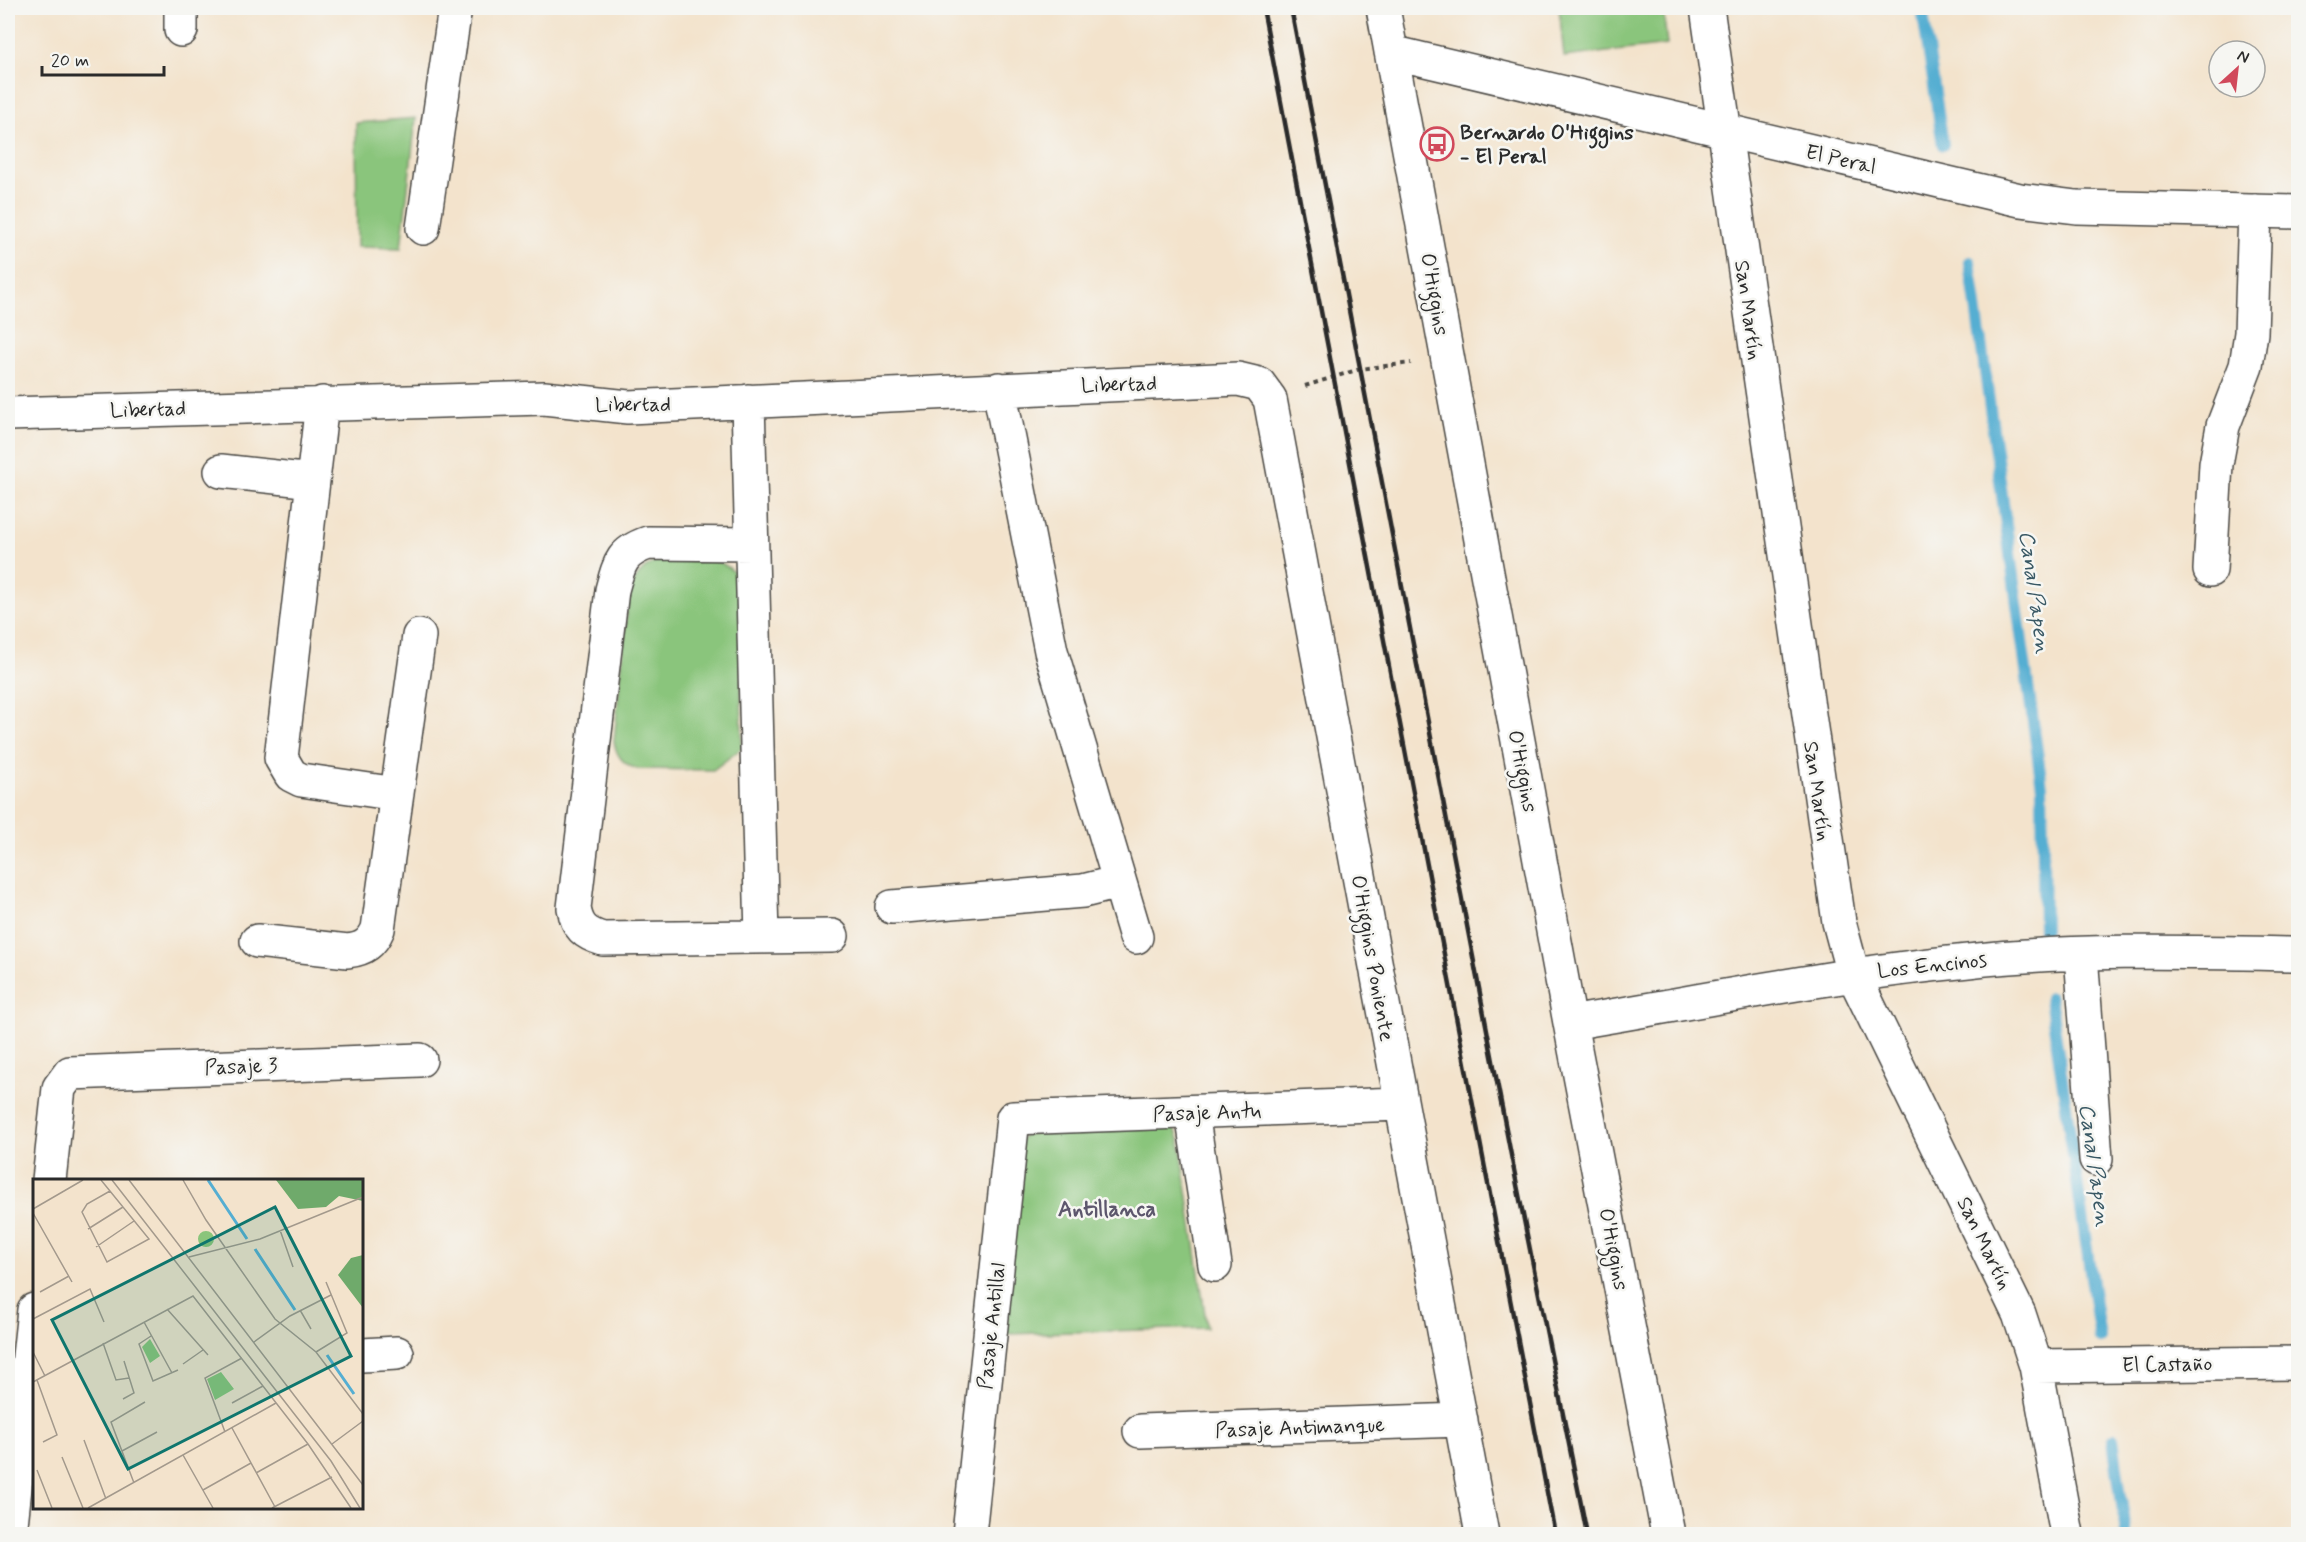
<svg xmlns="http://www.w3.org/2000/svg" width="2306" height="1542" viewBox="0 0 2306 1542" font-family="Mynerve,sans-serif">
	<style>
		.green { fill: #8ac57b; stroke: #5a7853; stroke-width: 1.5 }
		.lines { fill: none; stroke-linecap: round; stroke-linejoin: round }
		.stream { stroke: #55aed2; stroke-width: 12 }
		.minor-casing { stroke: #494743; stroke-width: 36 }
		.path { stroke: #494743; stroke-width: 4; stroke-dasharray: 4.5 4.5; stroke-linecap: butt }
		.minor { stroke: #fff; stroke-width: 33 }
		.rail { stroke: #2b2b2b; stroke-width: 4.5 }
		.labels { text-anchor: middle; stroke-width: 5; stroke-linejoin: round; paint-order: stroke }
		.poi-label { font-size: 21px; font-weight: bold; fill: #2b2b2b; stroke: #f6f6f2; text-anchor: start }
		.street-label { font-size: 21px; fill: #2b2b2b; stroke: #f6f6f2 }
		.water-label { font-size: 22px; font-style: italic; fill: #3a5965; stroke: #f6f6f2 }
		.neighbourhood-label { font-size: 22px; font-weight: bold; fill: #5d576d; stroke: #f6f6f2 }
		.inset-river { fill: none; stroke: #55aed2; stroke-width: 3 }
		.inset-road { fill: none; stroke: #a3998c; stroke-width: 1.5 }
		.view { fill: #0f766e; fill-opacity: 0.15; stroke: #0f766e; stroke-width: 3 }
		.inset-edge { fill: none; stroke: #2b2b2b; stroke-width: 3 }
	</style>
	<rect width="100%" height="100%" fill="#f6f6f2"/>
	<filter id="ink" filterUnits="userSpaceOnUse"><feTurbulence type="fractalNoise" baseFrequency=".0167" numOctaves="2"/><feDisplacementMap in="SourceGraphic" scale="12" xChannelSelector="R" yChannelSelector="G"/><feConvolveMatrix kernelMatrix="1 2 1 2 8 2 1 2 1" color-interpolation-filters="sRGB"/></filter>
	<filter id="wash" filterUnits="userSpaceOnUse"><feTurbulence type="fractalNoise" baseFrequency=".008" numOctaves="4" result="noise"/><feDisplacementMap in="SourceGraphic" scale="24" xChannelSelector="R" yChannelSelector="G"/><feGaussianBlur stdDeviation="1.35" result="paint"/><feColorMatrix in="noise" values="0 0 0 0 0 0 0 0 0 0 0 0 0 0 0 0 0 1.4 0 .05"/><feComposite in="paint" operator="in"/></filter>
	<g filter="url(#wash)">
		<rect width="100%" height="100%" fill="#f3e3cc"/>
		<!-- green -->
		<path class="green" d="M1559 8H1663L1667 45 1564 57Z
			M416 118 401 248 357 247 356 123Z
			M707 560C722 561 729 567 740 578L742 748 713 770 637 769C623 764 616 756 614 741L629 593C644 552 670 560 707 560Z
			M1167 1124 1176 1131 1180 1142 1207 1328 1007 1334 1018 1144 1025 1134Z"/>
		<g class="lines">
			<!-- stream -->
			<path class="stream" d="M1922 8 1943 145
				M1970 262 2042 787 2044 930
				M2050 998 2100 1338
				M2113 1439 2126 1534"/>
		</g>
	</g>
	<g filter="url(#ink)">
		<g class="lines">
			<!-- minor casing -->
			<g class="minor-casing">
				<path id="minor" d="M181 8V30
					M1383 8 1570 1023 1668 1534
					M1707 8 1839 922 1853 974 2019 1314 2036 1366 2067 1534
					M1391 52 2020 200 2076 207 2298 212
					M423 228 455 8
					M999 389 1051 651 1136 937
					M748 401 762 937
					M322 403 281 758 291 775 301 780 397 794
					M8 414 544 398 628 407 1238 379 1259 384 1270 399 1482 1534
					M221 471 313 481
					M751 544 648 543C621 552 619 564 612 590L574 908C577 927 585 934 603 939L832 936
					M2210 570 2216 464 2223 426 2246 366 2251 333 2255 211
					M892 907 1083 891 1119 882
					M257 941 348 951C364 949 372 943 378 929L419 636
					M2081 954 2096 1159
					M1570 1023C1703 1001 1834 974 1968 961 2077 949 2189 952 2298 954
					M1192 1113 1215 1265
					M49 1180 59 1088 70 1073 420 1060
					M362 1355 397 1353
					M2036 1366 2298 1363
					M1140 1431 1461 1420
					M10 1534 34 1310
					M969 1534 1013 1118 1400 1104"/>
			</g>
			<!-- path -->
			<path class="path" d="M1305 386 1360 369 1411 363"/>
			<!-- minor -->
			<use href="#minor" class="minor"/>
			<!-- rail -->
			<path class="rail" d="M1263 8 1555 1534
				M1291 8 1511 1155 1587 1534"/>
		</g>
	</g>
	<!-- icons -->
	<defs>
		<g id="bus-ring" transform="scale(1.725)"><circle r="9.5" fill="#f6f6f2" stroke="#d1495b" stroke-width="1.5"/><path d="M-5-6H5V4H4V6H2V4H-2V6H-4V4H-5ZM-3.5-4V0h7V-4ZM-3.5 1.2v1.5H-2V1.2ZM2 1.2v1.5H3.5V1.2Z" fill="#d1495b"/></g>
	</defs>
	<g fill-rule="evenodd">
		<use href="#bus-ring" x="1437" y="144"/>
	</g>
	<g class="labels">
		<!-- poi labels -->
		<g class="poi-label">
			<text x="1460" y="139">Bernardo O'Higgins<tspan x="1460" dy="24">- El Peral</tspan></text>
		</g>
		<!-- street labels -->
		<g class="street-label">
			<text transform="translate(1841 159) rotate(13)" y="7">El Peral</text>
			<text transform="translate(1435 294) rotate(80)" y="7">O'Higgins</text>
			<text transform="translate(1749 310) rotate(82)" y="7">San Martín</text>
			<text transform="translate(1119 384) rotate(-2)" y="7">Libertad</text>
			<text x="633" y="411">Libertad</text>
			<text transform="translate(148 409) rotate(-2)" y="7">Libertad</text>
			<text transform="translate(1523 771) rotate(79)" y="7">O'Higgins</text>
			<text transform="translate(1818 791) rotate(82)" y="7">San Martín</text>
			<text transform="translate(1373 958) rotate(80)" y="7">O'Higgins Poniente</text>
			<text transform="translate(1932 965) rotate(-6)" y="7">Los Encinos</text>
			<text transform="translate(241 1066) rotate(-2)" y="7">Pasaje 3</text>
			<text transform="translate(1207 1112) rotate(-2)" y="7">Pasaje Antu</text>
			<text transform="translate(1985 1243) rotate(64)" y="7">San Martín</text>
			<text transform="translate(1614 1249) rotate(79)" y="7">O'Higgins</text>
			<text transform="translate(991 1326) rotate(-84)" y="7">Pasaje Antillal</text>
			<text transform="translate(2167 1364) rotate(-1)" y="7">El Castaño</text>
			<text transform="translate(1300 1427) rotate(-2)" y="7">Pasaje Antimanque</text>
		</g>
		<!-- water labels -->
		<g class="water-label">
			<text transform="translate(2036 592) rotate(82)" y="8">Canal Papen</text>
			<text transform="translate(2096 1165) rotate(82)" y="8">Canal Papen</text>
		</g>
		<!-- neighbourhood labels -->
		<g class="neighbourhood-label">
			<text x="1107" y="1216">Antillanca</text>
		</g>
	</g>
	<!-- overview -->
	<g transform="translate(33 1179)">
		<rect width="330" height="330" fill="#f3e3cc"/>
		<path d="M165 60a8 8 0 1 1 16 0a8 8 0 1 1-16 0ZM117 160 127 177 117 184 109 168ZM188 193 201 210 182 221 174 200Z" fill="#8ac57b"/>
		<path d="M212 1H330V22L306 17 293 28 265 30 243 1ZM330 76V129L305 96 318 79Z" fill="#6faa6b"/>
		<path class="inset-river" d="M175 1 214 60M222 70 262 131M294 176 321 215"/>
		<path class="inset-road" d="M68 1 116 60 74 83 49 33 54 25 77 12M79 1 298 282 327 329M96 1 330 306M150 1 173 41 242 140 283 173 330 235M0 30 50 1M0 34 39 103M55 50 90 28M247 51 260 88M63 68 101 42M156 78 227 60 330 18M7 113 36 97M134 130 175 176M267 131 278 150M0 140 57 110 71 143M111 143 139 194M118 157 106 165 120 202 145 191M221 163 257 137 298 116M70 164 83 201 96 199M0 173 12 197M283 173 314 154 293 103M150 185 170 171M4 201 24 256 10 263M0 203 160 117 275 265 318 329M90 220 101 214 91 182M199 224 230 207M199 249 242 328M192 253 172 199 209 179M51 261 73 320M299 265 330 242M89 272 124 253M150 276 180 329M29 278 50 329M4 291 19 329M223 294 275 265M101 304 78 243 112 223M170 311 218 284M55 329 243 224M239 329 299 298"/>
		<path class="view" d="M242 28 318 177 95 290 19 141Z"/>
		<rect width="330" height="330" class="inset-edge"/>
	</g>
	<!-- margin -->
	<rect width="2306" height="1542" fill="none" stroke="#f6f6f2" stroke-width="30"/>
	<!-- north arrow -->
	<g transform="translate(2237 69) rotate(27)"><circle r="28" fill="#f6f6f2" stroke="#a5a5a2" stroke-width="1.5"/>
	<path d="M0-4.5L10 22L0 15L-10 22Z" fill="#d1495b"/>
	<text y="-9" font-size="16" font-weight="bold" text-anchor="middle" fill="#2b2b2b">N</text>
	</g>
	<!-- scale -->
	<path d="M42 66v9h122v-9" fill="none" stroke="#2b2b2b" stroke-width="3"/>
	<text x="51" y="66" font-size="18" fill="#2b2b2b" stroke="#f6f6f2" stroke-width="4.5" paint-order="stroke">20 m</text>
</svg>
